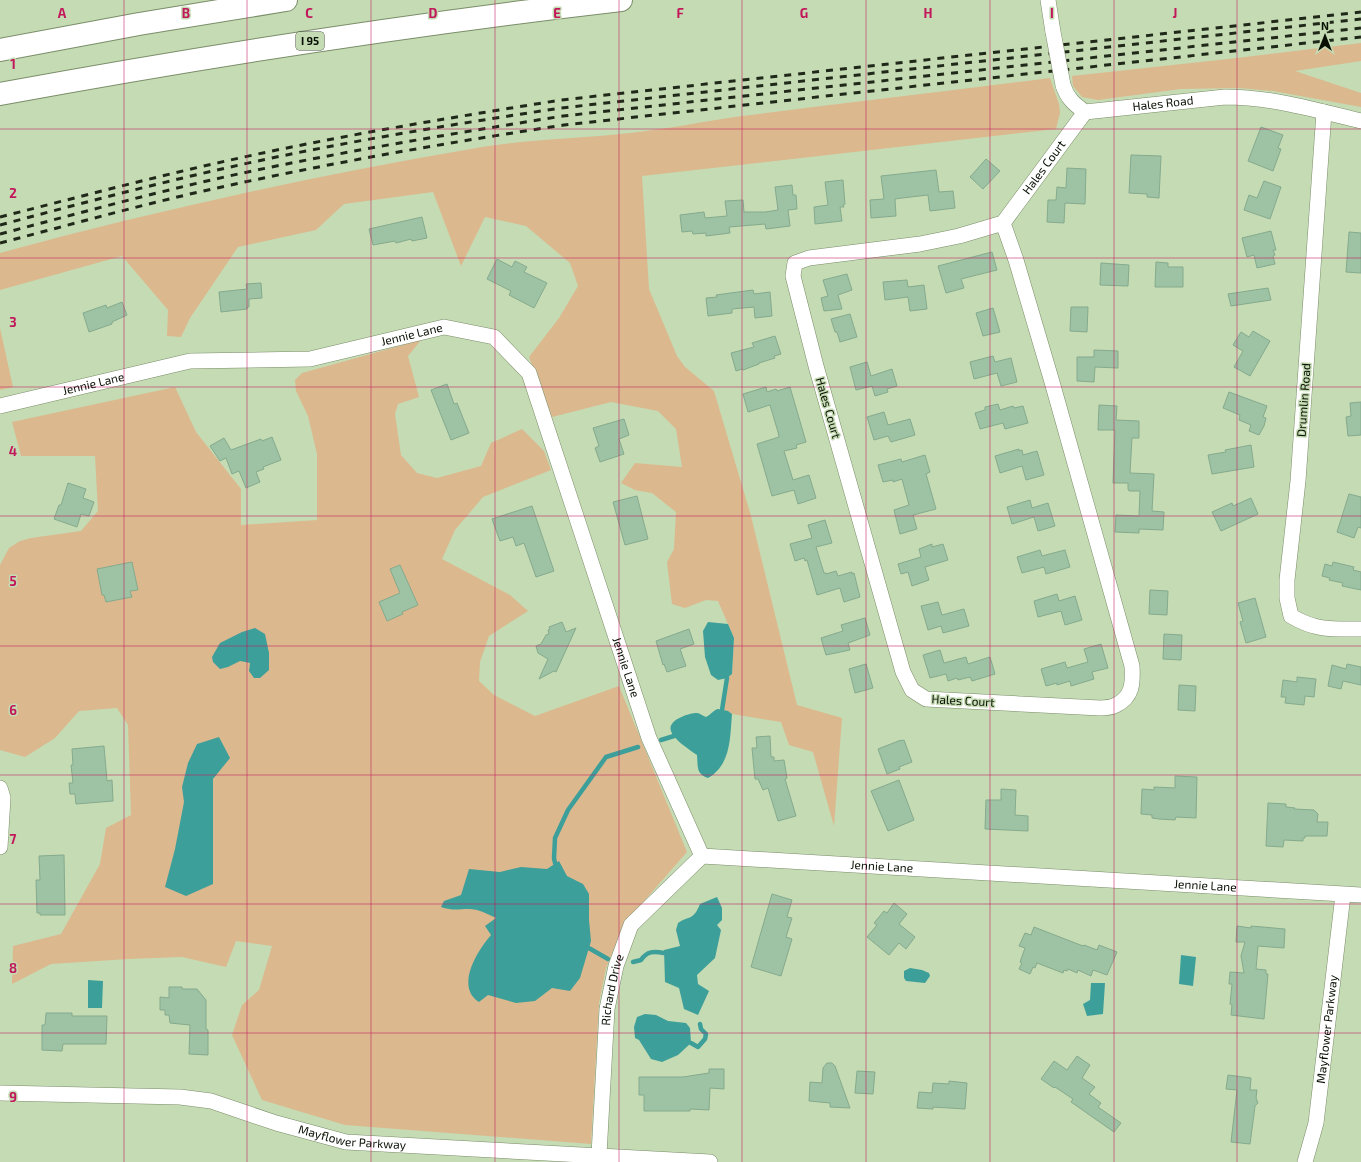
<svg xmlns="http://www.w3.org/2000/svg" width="1361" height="1162" font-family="'Exo 2',sans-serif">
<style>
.green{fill:#dcb88e}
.water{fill:#3d9f9a}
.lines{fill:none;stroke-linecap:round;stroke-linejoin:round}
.stream{stroke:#3d9f9a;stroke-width:4.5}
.building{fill:#9dc2a4;stroke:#85aa8d}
.street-casing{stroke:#7a8d69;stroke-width:16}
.highway-casing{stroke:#7a8d69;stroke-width:24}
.street{stroke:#fff;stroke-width:15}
.highway{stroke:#fff;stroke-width:22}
.rail{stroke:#202919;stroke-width:3;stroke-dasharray:7 7;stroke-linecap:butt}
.street-bridge-casing{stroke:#7a8d69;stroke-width:16;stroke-linecap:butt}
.street-bridge{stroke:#fff;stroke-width:15}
.grid{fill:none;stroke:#c2185b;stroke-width:1;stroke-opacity:0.55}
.labels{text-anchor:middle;stroke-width:3;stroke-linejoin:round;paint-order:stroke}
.shield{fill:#c5dbb3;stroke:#414c38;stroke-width:1}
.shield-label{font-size:11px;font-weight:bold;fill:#080f03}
.street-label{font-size:12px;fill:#080f03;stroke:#c5dbb3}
.grid-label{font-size:13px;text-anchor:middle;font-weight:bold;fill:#c2185b;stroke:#c5dbb3;stroke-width:3;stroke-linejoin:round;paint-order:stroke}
</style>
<rect width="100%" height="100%" fill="#c5dbb3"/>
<!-- green -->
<g class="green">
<polygon points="1361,43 1361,61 1295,71 1361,93 1361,107 1273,91 1239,88 1181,89 1098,100 1082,97 1073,86 1072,76 1237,58"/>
<path d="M1050,78L1059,104L1060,113L1056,129L642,176L649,289L677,356L685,367L714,391L751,516L797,705L842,718L834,826L813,752L789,745L781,722L732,714L728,711L722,710L727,678L732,674L734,638L718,601L706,600L685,608L672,604L667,562L674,549L676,512L652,493L635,490L621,483L635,463L682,467L676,429L658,411L611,402L552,417L529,357L559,318L578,286L570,263L526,226L485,217L461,266L433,192L344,204L316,230L238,247L190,318L181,337L167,336L168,310L122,256L0,290V253C155,211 312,176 471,149C523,139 577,139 630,133C668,129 705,121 742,116C844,103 947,91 1050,78Z"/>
<polygon points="0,328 13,387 0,390"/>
<polygon points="421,340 408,356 419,397 398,404 395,414 401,455 417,473 437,478 481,466 491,443 522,429 544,451 551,470 483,497 455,530 442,559 510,595 528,611 489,636 480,662 479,681 494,695 535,716 619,686 687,852 624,924 606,968 599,1003 591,1144 345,1125 262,1100 232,1035 242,1005 259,990 272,946 236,941 226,967 182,957 128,959 51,964 12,984 13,946 61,934 100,864 106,828 131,815 128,725 117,708 79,711 55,738 25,757 0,750 0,565 9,548 20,541 31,538 81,531 98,511 95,456 21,456 12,422 175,387 196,432 241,489 241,525 317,520 317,454 308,416 296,391 295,380 302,373"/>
</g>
<!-- water -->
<g class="water">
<polygon points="708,622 728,624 734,638 732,674 727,678 718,680 711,675 705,657 703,631"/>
<polygon points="255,628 265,634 269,653 269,670 260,678 254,678 249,671 250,663 240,661 228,667 220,669 213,662 212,657 220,643 242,632"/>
<path d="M718,709L728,711L732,714C730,738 731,765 708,778C696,774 698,767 697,755C690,750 674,740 671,731C667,720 689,713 697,713C700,713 703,716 706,717C711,715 713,710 718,709Z"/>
<polygon points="219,737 230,758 213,779 213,884 186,896 165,887 175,849 184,802 182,787 188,763 197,744"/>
<path d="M559,861L567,876L583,884L589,894V920L591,941L580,978L570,991L552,988L535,1001L516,1003L488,995L479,1002C455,987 477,951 491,935L485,926L496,918C488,914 478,909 469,909C457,909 454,911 441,907L444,901L461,895L469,869L500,872L521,867L547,869Z"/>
<path d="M717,897L722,908V920L717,925L721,930L715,958L697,975L698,984L709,991L698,1015L684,1009L679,988L665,982L664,950L680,946L676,930L678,923C690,915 693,921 700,904Z"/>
<polygon points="1181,955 1196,957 1193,986 1179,984"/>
<polygon points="910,968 922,970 929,973 930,976 925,983 906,981 904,978 904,971"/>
<polygon points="88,980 103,981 102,1008 88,1008"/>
<polygon points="1091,983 1105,983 1103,1014 1087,1016 1083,1004 1090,1000"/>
<polygon points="645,1014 656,1015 668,1021 686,1023 690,1028 691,1043 678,1055 662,1062 651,1059 639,1040 635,1038 634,1027 637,1017"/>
</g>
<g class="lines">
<!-- stream -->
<g class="stream">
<polyline points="722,710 727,678"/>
<polyline points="661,740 674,736"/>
<polyline points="555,863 554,858 555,838 568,810 606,757 638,747"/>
<polyline points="587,947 608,959"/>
<path d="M633,962L641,960C647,951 654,951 664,953"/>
<polyline points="691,1043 698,1047 705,1039 706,1034 701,1029 700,1024"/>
</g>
</g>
<!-- building -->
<g class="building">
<polygon points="1261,127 1283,135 1278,148 1281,149 1273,171 1248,161"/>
<polygon points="1131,155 1161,156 1159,198 1147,197 1147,194 1129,193"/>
<polygon points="986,159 1000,171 983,189 970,177"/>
<polygon points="1067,168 1086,169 1085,204 1065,203 1064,223 1047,222 1048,200 1056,200 1057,187 1066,188"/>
<polygon points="936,170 939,192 953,191 955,208 930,211 928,195 902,198 895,199 896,216 871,218 870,200 884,199 881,176"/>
<polygon points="843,180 845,204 843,205 844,207 840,207 842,221 815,224 814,207 828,205 825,182"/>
<polygon points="1264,181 1281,187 1270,219 1244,210 1249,195 1257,198"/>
<polygon points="792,185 793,195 796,195 797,209 788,210 790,226 766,229 765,224 729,227 730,233 706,236 706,233 693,234 692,231 682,232 680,215 704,212 705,218 727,216 725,201 743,200 744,212 765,212 778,210 775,187"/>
<polygon points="422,217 427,238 412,241 411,239 396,243 395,241 373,245 369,229"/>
<polygon points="1271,231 1276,250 1273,250 1275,255 1273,256 1275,264 1257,268 1254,255 1247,257 1242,238"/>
<polygon points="1349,232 1361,233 1361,273 1346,272"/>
<polygon points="992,252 997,270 961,279 964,288 946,293 938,266"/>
<polygon points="497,259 512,267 515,261 527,267 524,272 547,283 534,308 509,295 511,291 487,279"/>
<polygon points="1156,262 1168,263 1168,267 1183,267 1183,287 1155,287"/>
<polygon points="1101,263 1129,265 1128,286 1100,285"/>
<polygon points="847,274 852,290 838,295 842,309 824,311 821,298 828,296 823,280"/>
<polygon points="907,280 908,287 924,285 927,309 910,311 908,297 885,300 883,282"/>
<polygon points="261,283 262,298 249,299 249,307 247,307 247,309 221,312 219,292 247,289 246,284"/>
<polygon points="1268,288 1271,300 1231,306 1228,294"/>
<polygon points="753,290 754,294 770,292 772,316 755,318 754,307 732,309 732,313 708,316 706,298 717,297 716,295"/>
<polygon points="122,302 127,315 112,322 112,324 89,332 83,313 106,305 107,308"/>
<polygon points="1071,307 1088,307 1087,332 1070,331"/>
<polygon points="993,308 1000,332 983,336 976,313"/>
<polygon points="850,314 857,337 840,342 837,332 835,332 831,319"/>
<polygon points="1253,331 1270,341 1250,376 1234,367 1243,351 1233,345 1241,332 1249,337"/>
<polygon points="775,336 781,354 774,356 775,358 759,363 759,364 743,370 742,369 736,371 731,353 754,347 752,343"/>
<polygon points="1094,350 1118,351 1118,368 1095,367 1094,382 1077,381 1077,357 1094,357"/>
<polygon points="993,356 995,362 1011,358 1017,382 1001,386 997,373 974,379 970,362"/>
<polygon points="867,362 871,376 892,369 897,386 887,389 888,392 875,396 872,386 856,390 850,367"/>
<polygon points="447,384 454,404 457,403 469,433 451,440 431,390"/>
<polygon points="766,387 767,392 776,389 777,391 790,387 806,442 796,445 797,448 784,451 793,480 809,475 816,498 798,504 794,490 772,496 757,444 779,437 778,432 770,405 748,412 743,394"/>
<polygon points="1229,392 1267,406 1263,417 1266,418 1264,426 1259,435 1249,431 1251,425 1239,420 1240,415 1223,408"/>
<polygon points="1361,402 1361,435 1348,436 1346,417 1351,416 1350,403"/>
<polygon points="998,404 1000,410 1013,406 1014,408 1023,406 1028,423 1005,429 1003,423 980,429 975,413 985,410 985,407"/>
<polygon points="1099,405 1117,406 1116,420 1139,421 1139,438 1132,438 1130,473 1154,474 1152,511 1164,512 1163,530 1139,529 1139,533 1115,532 1116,515 1139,516 1140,491 1129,491 1128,489 1128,483 1113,483 1115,430 1098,430"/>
<polygon points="884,412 888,425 910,419 915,435 891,442 888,436 874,440 867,417"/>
<polygon points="624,419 629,435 619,439 624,454 600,462 595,448 599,446 593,428"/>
<polygon points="272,437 281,460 263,467 264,469 256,472 260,482 246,488 239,471 232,474 226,458 220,461 210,446 224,438 231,450 261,439 262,441"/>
<polygon points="1251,445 1254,467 1212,474 1208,455 1226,452 1225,450"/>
<polygon points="1019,449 1019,451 1022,450 1023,455 1037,451 1044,475 1026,480 1022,466 1000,473 995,456"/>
<polygon points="925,455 930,472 926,474 936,509 913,515 917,529 900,534 894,510 909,505 902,479 893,482 893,480 883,482 878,465 901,459 902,462"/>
<polygon points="68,483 86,489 83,498 94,502 89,516 81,514 77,527 54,519 59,505 61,505"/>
<polygon points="1349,494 1361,497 1361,528 1358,527 1354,538 1337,532"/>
<polygon points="637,496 648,539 625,545 613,502"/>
<polygon points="1251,498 1258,514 1221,531 1212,512 1232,503 1233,506"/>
<polygon points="1030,500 1032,508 1048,503 1055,526 1038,531 1034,517 1012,524 1007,507"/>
<polygon points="532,506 554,571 536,577 524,543 516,546 513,537 500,541 492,519"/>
<polygon points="825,520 832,543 816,547 824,573 826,573 826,574 836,571 838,576 852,572 852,574 854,573 860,597 844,602 840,588 817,595 807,560 805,561 804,558 795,561 790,544 812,538 808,525"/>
<polygon points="932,544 932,547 943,544 948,560 925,567 929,580 912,586 908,572 901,574 898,564 921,557 919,549"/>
<polygon points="1040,550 1042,556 1065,550 1070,567 1046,574 1044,567 1022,573 1017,557"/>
<polygon points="132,562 138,590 130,591 132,597 106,602 104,595 102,595 97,569"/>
<polygon points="1333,562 1354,567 1353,570 1361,572 1361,590 1342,586 1343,583 1329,580 1330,578 1322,576 1325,564 1332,566"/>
<polygon points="400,565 418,605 402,612 403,614 387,621 379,602 400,593 390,569"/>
<polygon points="1150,590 1168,591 1167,615 1149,614"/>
<polygon points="1057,594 1059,601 1075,596 1082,620 1065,625 1061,611 1038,617 1034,601"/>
<polygon points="1255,598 1266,637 1246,643 1240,622 1243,621 1238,603"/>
<polygon points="938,602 942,615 964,609 969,626 943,633 941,626 928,630 921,606"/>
<polygon points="865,618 870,635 848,643 850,650 826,655 821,638 843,631 841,625"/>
<polygon points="562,622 566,632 576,628 556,672 554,671 539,679 548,659 538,653 536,646 541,644 546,635 549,634 548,630 550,629 549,627"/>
<polygon points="689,629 694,644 680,649 686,666 667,672 664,664 663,665 656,641"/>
<polygon points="1164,634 1182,635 1181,660 1163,659"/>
<polygon points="1101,644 1108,668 1092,672 1094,679 1071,686 1070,681 1057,685 1057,683 1046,686 1041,669 1065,662 1067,668 1088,662 1084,649"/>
<polygon points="940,650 944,663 966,657 968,664 990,657 995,674 972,681 970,677 958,680 957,678 948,681 946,674 930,678 923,655"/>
<polygon points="866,664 873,688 855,693 849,669"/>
<polygon points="1347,664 1361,667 1361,685 1343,681 1341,689 1328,686 1332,665 1346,669"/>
<polygon points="1297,677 1316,679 1314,697 1305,696 1304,705 1285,703 1286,697 1281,697 1283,680 1297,682"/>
<polygon points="1179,685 1196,686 1195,711 1178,710"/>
<polygon points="770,736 771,757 774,757 774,761 784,760 787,778 785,779 796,816 778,821 768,788 763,790 758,779 755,779 752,748 757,748 756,737"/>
<polygon points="901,740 901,741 904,740 912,762 899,767 900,769 887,774 878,749"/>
<polygon points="104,746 107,781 112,780 113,801 76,804 75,794 70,794 69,783 73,783 71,765 73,765 72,749"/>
<polygon points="1175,776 1197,777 1196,818 1176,817 1175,820 1159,819 1152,818 1152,815 1141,814 1142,789 1154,790 1154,787 1175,788"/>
<polygon points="899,780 914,820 888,831 871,791"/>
<polygon points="1001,789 1016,790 1015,815 1028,816 1028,831 985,829 986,800 1001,800"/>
<polygon points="1268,803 1286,804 1286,807 1295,808 1294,809 1314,810 1318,814 1317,822 1328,822 1327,836 1305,836 1305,838 1303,838 1303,841 1284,840 1283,847 1266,846"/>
<polygon points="64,855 65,915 40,915 40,913 37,913 36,880 40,880 39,856"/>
<polygon points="772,894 792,900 787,917 792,918 786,937 792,939 781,976 751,967"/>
<polygon points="894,903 907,914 899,924 915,937 906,949 899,943 889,955 867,937 877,925 874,923 884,911 887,913"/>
<polygon points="1237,926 1251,928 1251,926 1285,929 1284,948 1258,946 1256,969 1266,970 1266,974 1268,974 1264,1019 1231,1015 1232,1005 1230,1004 1232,984 1229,984 1230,972 1244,973 1241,956 1245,942 1236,942"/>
<polygon points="1034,927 1083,946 1084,945 1097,950 1099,945 1117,952 1107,975 1093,970 1091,976 1078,970 1077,973 1068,969 1067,971 1064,970 1063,973 1037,963 1035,968 1033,967 1030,974 1019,969 1022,963 1020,962 1025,948 1019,946 1025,933 1031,935"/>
<polygon points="169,987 182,987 182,989 197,989 206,1000 206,1029 208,1030 208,1055 189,1054 190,1025 170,1023 169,1015 165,1015 165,1010 160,1010 160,997 169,998"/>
<polygon points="46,1013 72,1013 72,1016 107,1016 106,1044 63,1044 62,1051 42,1050 42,1025 45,1025"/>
<polygon points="1077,1056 1090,1065 1082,1078 1095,1087 1089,1094 1101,1103 1098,1107 1121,1123 1114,1132 1071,1102 1073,1099 1055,1087 1054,1088 1041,1079 1054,1061 1067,1070"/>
<polygon points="827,1063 832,1063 835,1066 850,1108 830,1107 830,1103 809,1101 810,1082 822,1083 823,1068"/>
<polygon points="709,1069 724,1069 724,1089 710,1088 709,1110 690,1109 690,1111 644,1111 644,1095 639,1095 639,1077 683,1077 709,1073"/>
<polygon points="857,1071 875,1072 873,1094 855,1093"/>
<polygon points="1228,1075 1251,1078 1250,1090 1257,1090 1256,1098 1258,1103 1255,1106 1254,1114 1250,1144 1231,1142 1237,1090 1226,1089"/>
<polygon points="949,1081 967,1083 965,1109 933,1107 933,1109 917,1108 919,1092 932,1093 933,1083 949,1084"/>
</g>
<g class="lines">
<!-- street casing -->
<g class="street-casing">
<g id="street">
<polyline points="1048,0 1053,32"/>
<path id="s1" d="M1063,85C1067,98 1074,104 1085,112L1225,97C1272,97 1316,110 1361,121"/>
<path d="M1324,112L1298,481L1287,580V598L1291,616C1316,631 1333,629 1361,629"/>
<path id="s2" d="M1003,223L1016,260L1052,382L1132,666C1133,682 1133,697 1116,705C1112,707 1105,708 1100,708L926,699L912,690L903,672L816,366L793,276L795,263L809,258L920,244L959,236L1003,223L1085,112"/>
<path id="s3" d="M0,406L190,361L310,359L444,327L494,337L529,373L649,738L702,856L1361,895"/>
<polyline points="0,788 3,798 0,847"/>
<path id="s4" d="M0,1093L180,1097L211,1101L276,1123L346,1142L710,1162"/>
<path id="s5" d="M599,1155L607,1009L616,966L631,925L702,856"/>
<path id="s6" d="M1305,1162L1316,1123L1343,895"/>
</g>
</g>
<!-- highway casing -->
<g class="highway-casing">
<g id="highway">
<polyline points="0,50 139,24 286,0"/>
<path d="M0,94C206,56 413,24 621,0"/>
</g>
</g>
<!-- street -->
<use href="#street" class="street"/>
<!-- highway -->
<use href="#highway" class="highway"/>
<!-- rail -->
<g class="rail">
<path d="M0,217C75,198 150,178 226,161C337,136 449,118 561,100L1361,12"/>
<path d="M0,225C75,205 150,185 226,168C336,143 449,125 561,108L1361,19"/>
<path d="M0,234C76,214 152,193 229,176C339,152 451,134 563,116L1361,28"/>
<path d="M0,243C77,223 154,201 231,185C341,161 452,142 564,125L1361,37"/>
</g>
<!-- street-bridge casing -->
<g class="street-bridge-casing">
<polyline id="street-bridge" points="1053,32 1063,85"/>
</g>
<!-- street-bridge -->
<use href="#street-bridge" class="street-bridge"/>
</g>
<!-- grid -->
<path class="grid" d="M124,0V1162M247,0V1162M371,0V1162M495,0V1162M619,0V1162M742,0V1162M866,0V1162M990,0V1162M1114,0V1162M1237,0V1162M0,129H1361M0,258H1361M0,387H1361M0,516H1361M0,646H1361M0,775H1361M0,904H1361M0,1033H1361"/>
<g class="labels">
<!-- shield labels -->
<rect class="shield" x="296" y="32" width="28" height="18" rx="3"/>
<g class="shield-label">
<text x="310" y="45">I 95</text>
</g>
<!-- street labels -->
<g class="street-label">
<text dy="4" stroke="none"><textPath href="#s1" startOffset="114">Hales Road</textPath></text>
<text dy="4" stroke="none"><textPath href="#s2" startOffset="1440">Hales Court</textPath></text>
<text dy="4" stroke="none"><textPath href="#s3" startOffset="420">Jennie Lane</textPath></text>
<text dy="4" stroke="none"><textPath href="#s3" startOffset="96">Jennie Lane</textPath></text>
<text transform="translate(1304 400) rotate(-86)" y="4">Drumlin Road</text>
<text transform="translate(828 408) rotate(74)" y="4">Hales Court</text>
<text dy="4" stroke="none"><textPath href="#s3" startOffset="864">Jennie Lane</textPath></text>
<text transform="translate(963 701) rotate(3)" y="4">Hales Court</text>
<text dy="4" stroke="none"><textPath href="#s3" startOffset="1248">Jennie Lane</textPath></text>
<text dy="4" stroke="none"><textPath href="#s3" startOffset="1572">Jennie Lane</textPath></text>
<text dy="4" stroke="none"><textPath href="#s5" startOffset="166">Richard Drive</textPath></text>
<text dy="4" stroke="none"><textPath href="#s6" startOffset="135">Mayflower Parkway</textPath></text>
<text dy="4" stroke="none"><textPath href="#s4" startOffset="358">Mayflower Parkway</textPath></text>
</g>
</g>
<g class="grid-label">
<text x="62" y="18">A</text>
<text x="186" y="18">B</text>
<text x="309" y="18">C</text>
<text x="433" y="18">D</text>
<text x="557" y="18">E</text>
<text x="680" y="18">F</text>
<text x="804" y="18">G</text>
<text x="928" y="18">H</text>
<text x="1052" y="18">I</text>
<text x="1175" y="18">J</text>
<text x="13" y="69">1</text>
<text x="13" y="198">2</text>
<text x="13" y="327">3</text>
<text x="13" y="456">4</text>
<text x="13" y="586">5</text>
<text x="13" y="715">6</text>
<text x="13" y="844">7</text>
<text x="13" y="973">8</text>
<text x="13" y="1102">9</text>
</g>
<!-- north arrow -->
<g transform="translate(1325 36)" stroke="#c5dbb3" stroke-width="3" paint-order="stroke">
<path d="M0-3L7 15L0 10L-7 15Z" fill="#080f03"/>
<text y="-6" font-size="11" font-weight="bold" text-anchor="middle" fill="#080f03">N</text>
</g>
</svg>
